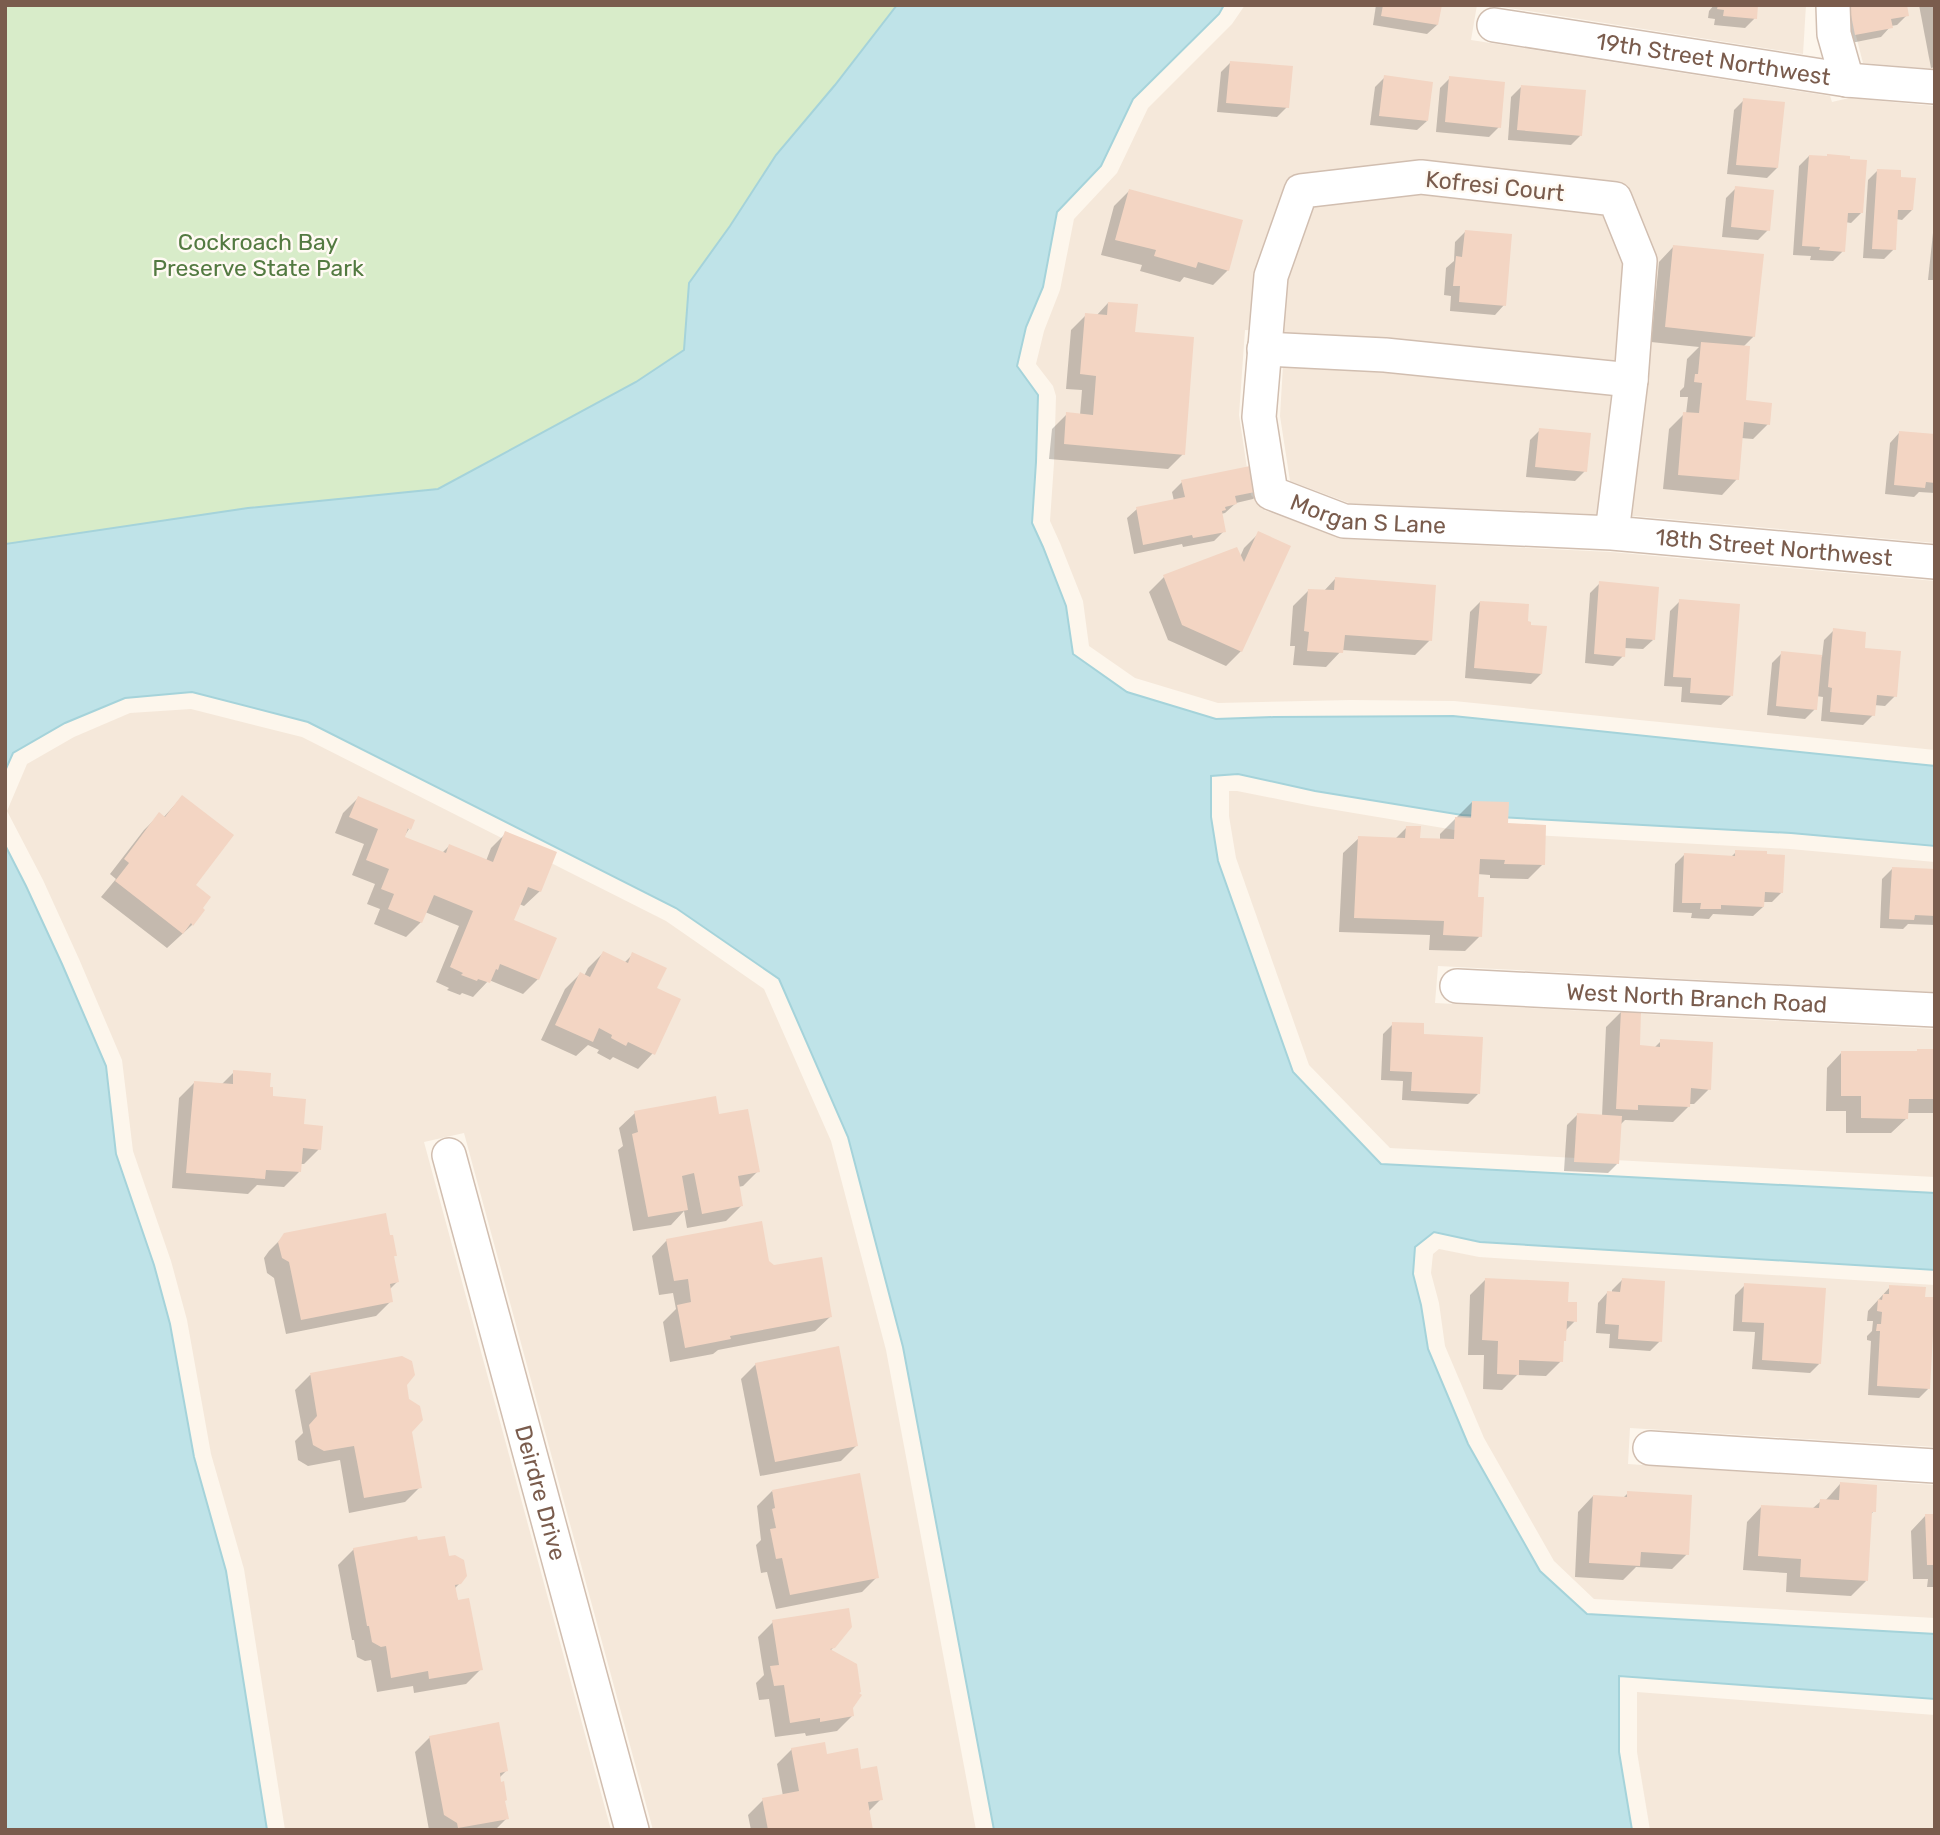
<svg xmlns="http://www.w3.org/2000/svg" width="1940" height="1835" font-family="Rubik,sans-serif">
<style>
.residential{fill:#f5e8da}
.green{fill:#d8ecc9}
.water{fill:#bfe3e8;stroke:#a5d3da;stroke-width:2}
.shadow{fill:#0003}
.building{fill:#f3d5c3}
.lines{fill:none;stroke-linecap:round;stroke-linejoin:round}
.minor-casing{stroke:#d1beb0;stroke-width:36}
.minor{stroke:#fff;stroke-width:33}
.labels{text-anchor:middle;stroke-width:5;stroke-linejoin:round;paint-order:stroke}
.street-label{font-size:23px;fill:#7a5c4d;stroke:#fffaf3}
.park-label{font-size:23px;fill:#537a41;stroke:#fffaf3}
</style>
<rect width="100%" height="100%" fill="#fdf6ec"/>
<!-- residential -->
<g class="residential">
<polygon points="1245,5 1477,5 1471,40 1830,96 1832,102 1849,98 1935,106 1935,543 1634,516 1349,503 1290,481 1280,416 1285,332 1245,330 1239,415 1251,495 1264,510 1344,539 1611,552 1935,581 1935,750 1454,701 1351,700 1218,703 1135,678 1089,646 1083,601 1060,543 1050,521 1054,463 1056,396 1053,386 1036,364 1044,331 1060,290 1074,219 1117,173 1148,108 1232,24"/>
<polygon points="1490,5 1806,5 1803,54"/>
<polygon points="1854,5 1935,5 1935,69 1863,63 1855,32"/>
<polygon points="191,709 302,737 666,921 764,989 831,1141 886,1350 976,1830 653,1830 464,1133 424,1142 611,1830 285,1830 244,1569 211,1454 187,1320 171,1261 133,1151 122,1060 79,959 43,880 7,811 27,764 74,737 130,713"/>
<polygon points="1229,791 1237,791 1312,806 1461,831 1790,849 1935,862 1935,992 1438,966 1435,1003 1935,1029 1935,1177 1390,1148 1309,1065 1236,858 1229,816"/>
<polygon points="1439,1249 1479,1257 1935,1285 1935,1447 1630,1428 1628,1464 1935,1485 1935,1618 1594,1599 1554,1561 1484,1438 1445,1346 1439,1303 1431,1273 1433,1254"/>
<polygon points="1637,1692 1935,1715 1935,1830 1650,1830 1637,1752"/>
</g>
<!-- green -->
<polygon class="green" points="5,5 897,5 835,85 776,155 730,226 689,283 684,350 636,382 438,489 248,508 5,544"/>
<!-- water -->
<g class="water">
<polygon points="897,5 1224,5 1219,14 1133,99 1101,166 1057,212 1043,287 1026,327 1017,366 1038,395 1036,462 1032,523 1043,547 1066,606 1073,654 1127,692 1216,719 1274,717 1453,716 1935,766 1935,846 1791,833 1462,815 1315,791 1238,774 1211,776 1211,817 1218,861 1293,1072 1381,1164 1935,1193 1935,1270 1480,1242 1434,1232 1415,1247 1413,1274 1421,1305 1428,1349 1468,1444 1540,1571 1587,1614 1935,1634 1935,1699 1619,1676 1619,1752 1632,1830 994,1830 903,1347 848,1137 779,979 676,908 308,722 192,692 125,698 65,723 13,753 5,771 5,544 248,508 438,489 636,382 684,350 689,283 730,226 776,155 835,85"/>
<polygon points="5,845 26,886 62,964 106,1066 116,1154 154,1265 170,1324 194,1457 226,1571 267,1830 5,1830"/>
</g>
<!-- shadow -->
<g class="shadow">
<polygon points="1376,5 1440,5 1437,25 1427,34 1373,25"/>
<polygon points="1714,5 1762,5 1756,7 1755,18 1745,28 1714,25 1715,19 1708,18 1709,11"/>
<polygon points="1838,5 1907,15 1897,25 1891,26 1881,37 1846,44"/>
<polygon points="1919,5 1935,5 1935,67 1931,68"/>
<polygon points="1231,62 1287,107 1277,117 1217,112 1221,72"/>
<polygon points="1385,77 1427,121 1417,130 1370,125 1375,87"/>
<polygon points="1450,78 1499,127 1489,137 1436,132 1440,88"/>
<polygon points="1521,87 1581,135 1571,145 1508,140 1511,97"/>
<polygon points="1744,100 1777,168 1767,178 1727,174 1734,110"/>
<polygon points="1809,156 1861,213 1851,223 1845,222 1843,251 1833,261 1810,260 1811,256 1793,255 1799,166"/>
<polygon points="1878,170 1912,210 1902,220 1896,219 1894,249 1884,259 1863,258 1868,180"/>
<polygon points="1736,188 1768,230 1758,240 1722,237 1726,198"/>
<polygon points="1129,191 1228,270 1213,285 1184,277 1180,282 1140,271 1142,265 1101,255 1114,206"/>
<polygon points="1935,214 1935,280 1928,280"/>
<polygon points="1465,232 1504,305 1495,315 1450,311 1451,296 1444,295 1446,268 1454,261 1455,242"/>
<polygon points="1674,246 1754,336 1743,347 1744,402 1768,424 1753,439 1741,438 1737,479 1722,495 1663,489 1669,429 1684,414 1686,414 1688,397 1680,397 1680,391 1684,387 1687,359 1699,347 1651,342 1659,262"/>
<polygon points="1108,303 1133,333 1183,454 1168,469 1049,459 1052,429 1067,414 1080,415 1082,390 1066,389 1071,330 1086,315 1096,316"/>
<polygon points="1540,430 1585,471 1575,481 1526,477 1530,440"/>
<polygon points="1899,433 1935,436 1935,493 1919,492 1914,497 1885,494 1890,443"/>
<polygon points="1182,482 1263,490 1253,499 1236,503 1225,513 1221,514 1224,531 1214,541 1183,547 1182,544 1134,554 1127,518 1137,509 1174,501 1172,492"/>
<polygon points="1259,533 1241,651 1226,666 1168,640 1149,592 1164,577 1240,557 1244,548"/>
<polygon points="1335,579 1430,640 1415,655 1342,650 1326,667 1293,665 1295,646 1290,646 1293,606 1308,591 1323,592"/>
<polygon points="1600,583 1653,640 1643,649 1624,648 1623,656 1613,666 1585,663 1590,593"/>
<polygon points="1680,601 1731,696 1721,705 1681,702 1682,687 1664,686 1670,611"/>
<polygon points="1480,602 1526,623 1541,674 1531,684 1465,678 1470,612"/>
<polygon points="1834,630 1863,649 1895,696 1885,706 1874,705 1873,715 1863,725 1821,721 1823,697 1816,696 1815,709 1805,719 1767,715 1772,663 1782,653 1822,657 1824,640"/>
<polygon points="182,797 193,885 192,925 167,948 101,897 116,879 110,874 144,830 159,815 163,818"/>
<polygon points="358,798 409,829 403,838 442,853 449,846 486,861 491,848 506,833 540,891 524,906 519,904 512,921 538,979 523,994 489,980 473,997 462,993 460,995 447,990 449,988 436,982 459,926 425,912 421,922 406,937 374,924 380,909 367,904 375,884 352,875 364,844 335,833 343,813"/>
<polygon points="1472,802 1506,825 1543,864 1528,879 1490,878 1490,875 1477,874 1476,898 1480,936 1465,951 1429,950 1430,935 1339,932 1343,853 1359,838 1395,839 1407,827 1418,840 1440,841 1440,834"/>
<polygon points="1736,852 1782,892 1772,902 1763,902 1763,907 1753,916 1713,914 1709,919 1691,918 1692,913 1673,912 1675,864 1685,854 1731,857"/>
<polygon points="1892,869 1935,871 1935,925 1908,924 1903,929 1880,928 1882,879"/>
<polygon points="603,953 624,963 633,954 655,989 653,1053 638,1069 613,1057 610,1060 597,1053 599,1050 588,1045 576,1056 541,1040 565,989 580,974 584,976 588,968"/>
<polygon points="1621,1012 1638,1047 1654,1048 1661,1041 1709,1089 1694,1104 1689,1104 1688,1107 1673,1122 1625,1120 1621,1124 1617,1164 1608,1173 1564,1171 1567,1125 1577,1115 1602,1116 1606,1027"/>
<polygon points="1393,1024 1478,1094 1468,1104 1402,1100 1403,1081 1381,1080 1383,1034"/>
<polygon points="1935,1051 1935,1113 1907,1113 1907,1118 1891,1133 1846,1133 1846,1111 1826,1111 1827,1068 1842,1052"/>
<polygon points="234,1072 268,1089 271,1098 302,1126 319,1149 304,1164 300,1164 299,1172 284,1187 257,1185 248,1194 172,1188 179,1098 194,1083 221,1085"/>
<polygon points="635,1113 718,1116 758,1171 743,1186 738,1187 741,1206 726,1221 687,1228 684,1211 671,1225 633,1231 618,1150 623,1146 619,1128"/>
<polygon points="285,1235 395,1255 393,1258 397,1282 389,1290 391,1301 376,1316 286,1334 274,1278 267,1273 264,1258 269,1251"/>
<polygon points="667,1240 767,1262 831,1316 815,1331 718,1350 713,1354 670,1362 663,1322 676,1309 673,1293 659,1295 652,1256"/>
<polygon points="1485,1280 1566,1303 1575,1321 1565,1331 1562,1343 1561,1361 1546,1376 1517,1375 1502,1390 1483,1389 1484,1355 1468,1355 1470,1295"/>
<polygon points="1622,1280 1660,1341 1650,1351 1609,1348 1610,1334 1596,1333 1598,1303 1607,1293 1612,1293 1612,1290"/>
<polygon points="1745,1285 1820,1363 1810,1373 1752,1369 1755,1332 1733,1331 1735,1295"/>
<polygon points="1890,1287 1929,1388 1919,1398 1868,1395 1871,1341 1867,1340 1867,1336 1872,1331 1873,1321 1867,1321 1868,1311"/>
<polygon points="756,1364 856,1446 841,1461 760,1476 741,1379"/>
<polygon points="310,1375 405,1385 410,1431 420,1487 405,1502 349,1513 340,1460 308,1466 298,1460 295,1441 303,1433 295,1390"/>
<polygon points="1840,1484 1874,1511 1870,1515 1866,1581 1851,1596 1786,1592 1787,1573 1743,1570 1747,1522 1762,1506 1812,1509 1821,1501 1825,1501"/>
<polygon points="772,1491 877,1577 862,1592 776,1609 767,1572 761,1573 756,1545 761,1540 757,1506"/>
<polygon points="1628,1493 1687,1554 1672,1569 1636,1567 1623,1580 1575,1577 1578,1512 1593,1496 1623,1498"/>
<polygon points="1926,1515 1935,1515 1935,1587 1927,1587 1928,1579 1913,1579 1911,1531"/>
<polygon points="417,1542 448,1558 460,1583 454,1589 481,1669 466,1684 414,1693 413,1686 377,1692 371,1660 365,1661 357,1657 354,1640 352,1640 338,1565 354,1549"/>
<polygon points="773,1622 834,1647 830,1651 851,1708 852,1716 837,1731 806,1736 805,1733 775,1737 769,1699 759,1700 756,1683 764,1675 758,1637"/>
<polygon points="430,1737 506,1771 499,1778 507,1818 495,1830 429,1830 415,1752"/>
<polygon points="792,1749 826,1756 860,1771 881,1799 868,1812 871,1830 751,1830 748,1815 763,1800 783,1796 777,1764"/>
</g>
<!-- building -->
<g class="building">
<polygon points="1383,5 1442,5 1438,25 1381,16"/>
<polygon points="1718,5 1758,5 1757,19 1723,16 1724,10 1717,9"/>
<polygon points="1849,5 1907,5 1909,16 1891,19 1893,28 1855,35"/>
<polygon points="1230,61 1293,66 1289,108 1226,103"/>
<polygon points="1384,75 1433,82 1428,121 1379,116"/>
<polygon points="1449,76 1505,82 1501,128 1445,122"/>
<polygon points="1521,85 1586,90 1582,136 1517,130"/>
<polygon points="1743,98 1785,102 1778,168 1736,165"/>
<polygon points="1827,154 1850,156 1850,159 1867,160 1863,213 1848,213 1845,252 1819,250 1820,247 1802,246 1809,155 1827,156"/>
<polygon points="1877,169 1901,170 1901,177 1916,178 1913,210 1898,210 1896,250 1872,249"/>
<polygon points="1735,186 1774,190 1770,231 1731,227"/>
<polygon points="1129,189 1243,220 1229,271 1198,262 1196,268 1154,256 1156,250 1115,240"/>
<polygon points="1465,230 1512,234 1506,306 1459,302 1460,286 1453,286 1456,256 1462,257"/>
<polygon points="1673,245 1764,254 1755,337 1665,327"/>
<polygon points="1108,302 1138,304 1135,332 1194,337 1185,455 1064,444 1066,412 1093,415 1096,376 1080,374 1085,313 1107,315"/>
<polygon points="1701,342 1750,346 1746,400 1772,403 1770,425 1744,422 1739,480 1678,475 1683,412 1699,413 1702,383 1694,382 1695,374 1698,374"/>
<polygon points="1539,428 1591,433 1587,472 1535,467"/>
<polygon points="1899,431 1935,434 1935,483 1926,482 1925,488 1894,485"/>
<polygon points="1260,464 1265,490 1235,496 1237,504 1225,507 1226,510 1222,511 1226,532 1193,538 1192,535 1143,545 1136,507 1185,497 1181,480"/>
<polygon points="1258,531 1291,546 1242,652 1182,625 1163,575 1237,547 1244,562"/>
<polygon points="1335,577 1436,585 1432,641 1345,635 1343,653 1307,651 1309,632 1304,631 1308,589 1334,590"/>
<polygon points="1599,581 1659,587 1655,640 1626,638 1625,657 1594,654"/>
<polygon points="1679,599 1740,604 1733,696 1690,693 1691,678 1673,677"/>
<polygon points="1480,601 1529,604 1528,621 1531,622 1531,625 1547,626 1542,674 1474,668"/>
<polygon points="1833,628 1866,632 1865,648 1901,651 1897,697 1877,695 1875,716 1830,712 1832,688 1828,687"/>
<polygon points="1781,651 1822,655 1817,710 1776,706"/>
<polygon points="182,795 234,835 196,885 211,897 203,908 205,910 193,926 191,923 183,934 115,881 129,863 124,859 159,812 165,817"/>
<polygon points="358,796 415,820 411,830 408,828 405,837 446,853 449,844 493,862 505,831 557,852 541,892 528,887 514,920 557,938 539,980 500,964 498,970 496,969 490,983 478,979 477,981 461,975 463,973 450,967 473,911 434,895 422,923 388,909 394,894 381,889 389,869 366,860 378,829 349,817"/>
<polygon points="1472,801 1509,802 1508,823 1546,825 1545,865 1504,864 1505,860 1480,859 1478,897 1484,897 1482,937 1443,935 1444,921 1354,918 1358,836 1405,838 1406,826 1421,826 1420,838 1454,839 1455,817 1471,818"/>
<polygon points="1735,850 1767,851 1767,854 1785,855 1783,893 1765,892 1764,907 1721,905 1721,909 1700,909 1701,903 1682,903 1684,853 1735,856"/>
<polygon points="1892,867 1935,869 1935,916 1915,915 1914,920 1889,919"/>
<polygon points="603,951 628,963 632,952 667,968 657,988 681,999 655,1055 628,1042 626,1046 611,1038 612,1035 599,1028 593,1042 555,1025 580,972 590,977"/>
<polygon points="1621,1010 1641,1011 1640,1045 1660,1047 1660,1039 1713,1042 1711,1090 1691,1088 1690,1107 1638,1105 1638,1110 1616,1109"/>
<polygon points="1392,1022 1424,1023 1424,1034 1483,1037 1480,1094 1411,1091 1412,1072 1390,1071"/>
<polygon points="1917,1049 1935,1049 1935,1099 1909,1099 1908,1119 1861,1118 1861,1096 1841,1096 1841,1051 1917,1051"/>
<polygon points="233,1070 271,1073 270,1087 273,1087 273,1096 306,1099 304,1124 323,1126 321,1150 303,1148 301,1172 266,1170 265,1179 186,1173 194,1081 233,1084"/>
<polygon points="716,1096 719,1114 748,1109 760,1172 738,1176 743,1206 702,1214 694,1173 682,1176 688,1210 648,1217 632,1134 638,1132 634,1111"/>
<polygon points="1577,1113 1622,1116 1619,1164 1574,1162"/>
<polygon points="386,1213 390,1235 393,1235 397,1256 394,1256 399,1282 390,1284 393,1302 301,1320 289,1262 282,1258 278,1242 284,1233"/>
<polygon points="762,1221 769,1261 774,1265 822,1257 832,1317 730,1336 731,1339 685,1348 677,1305 691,1302 688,1279 674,1281 666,1239"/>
<polygon points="1485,1278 1569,1282 1568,1302 1577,1302 1577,1322 1567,1321 1566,1341 1564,1341 1563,1362 1519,1360 1519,1375 1497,1374 1498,1341 1482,1340"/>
<polygon points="1622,1278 1665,1281 1662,1342 1618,1339 1619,1325 1605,1324 1607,1291 1620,1292"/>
<polygon points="1744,1283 1826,1288 1821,1364 1762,1360 1764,1323 1742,1322"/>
<polygon points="1889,1285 1926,1287 1925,1297 1935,1297 1930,1389 1877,1386 1880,1331 1876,1331 1877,1324 1881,1324 1882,1312 1877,1311 1878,1299 1882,1300 1883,1294 1889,1294"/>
<polygon points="839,1346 858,1446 775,1462 755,1363"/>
<polygon points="402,1356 412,1361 415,1375 407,1385 409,1399 420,1406 423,1420 412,1432 422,1488 364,1498 354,1446 324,1451 313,1445 309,1425 317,1416 310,1373"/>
<polygon points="860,1473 879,1578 790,1595 782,1558 776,1559 770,1529 776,1528 772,1509 775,1508 772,1490"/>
<polygon points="1840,1482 1877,1485 1876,1512 1872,1512 1868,1581 1800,1577 1801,1559 1758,1556 1761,1505 1819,1508 1820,1499 1839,1500"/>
<polygon points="1627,1491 1692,1495 1689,1555 1641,1552 1640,1566 1589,1563 1593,1495 1627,1497"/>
<polygon points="1925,1514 1935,1514 1935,1565 1927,1565"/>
<polygon points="417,1536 418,1540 445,1536 449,1556 455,1555 464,1560 467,1576 461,1584 455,1585 458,1600 469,1598 483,1670 429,1679 428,1671 391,1678 386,1646 381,1647 372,1642 369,1626 367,1626 353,1548"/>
<polygon points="849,1608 852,1627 835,1648 830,1649 857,1664 861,1692 859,1693 862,1695 853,1708 854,1716 820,1722 820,1718 790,1723 784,1685 774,1686 770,1666 779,1665 772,1620"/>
<polygon points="499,1722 508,1771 500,1773 501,1782 504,1781 507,1800 505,1801 509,1819 458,1828 457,1823 444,1815 429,1736"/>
<polygon points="825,1742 827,1754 858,1748 861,1769 877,1766 883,1800 868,1802 873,1830 768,1830 762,1798 799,1791 791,1748"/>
</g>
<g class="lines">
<!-- minor casing -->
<g class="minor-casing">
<g id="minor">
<polyline points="1833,5 1834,34 1847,80"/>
<path id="s1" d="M1494,25L1847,80L1935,87"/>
<polyline points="1264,349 1385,355 1631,380"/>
<path id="s2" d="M1612,533L1631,380L1640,261L1615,199L1421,177L1301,191L1271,276L1259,417L1271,493L1344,521L1612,533L1935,562"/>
<path id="s3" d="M1457,986L1935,1010"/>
<path id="s4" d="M449,1155L632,1830"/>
<polyline points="1650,1448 1935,1466"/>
</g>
</g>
<!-- minor -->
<use href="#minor" class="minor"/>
</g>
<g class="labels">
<!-- street labels -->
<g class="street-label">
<text dy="8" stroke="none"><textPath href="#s1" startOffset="222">19th Street Northwest</textPath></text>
<text transform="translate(1495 186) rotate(6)" y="8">Kofresi Court</text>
<text dy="8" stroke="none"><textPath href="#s2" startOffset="1066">Morgan S Lane</textPath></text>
<text dy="8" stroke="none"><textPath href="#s2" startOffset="1474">18th Street Northwest</textPath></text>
<text dy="8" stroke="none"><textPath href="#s3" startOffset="240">West North Branch Road</textPath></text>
<text dy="8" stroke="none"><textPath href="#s4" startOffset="350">Deirdre Drive</textPath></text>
</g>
<!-- park labels -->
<g class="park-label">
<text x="258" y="250">Cockroach Bay<tspan x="258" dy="26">Preserve State Park</tspan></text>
</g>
</g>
<!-- border -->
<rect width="1940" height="1835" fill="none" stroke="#7a5c4d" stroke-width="14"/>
</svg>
